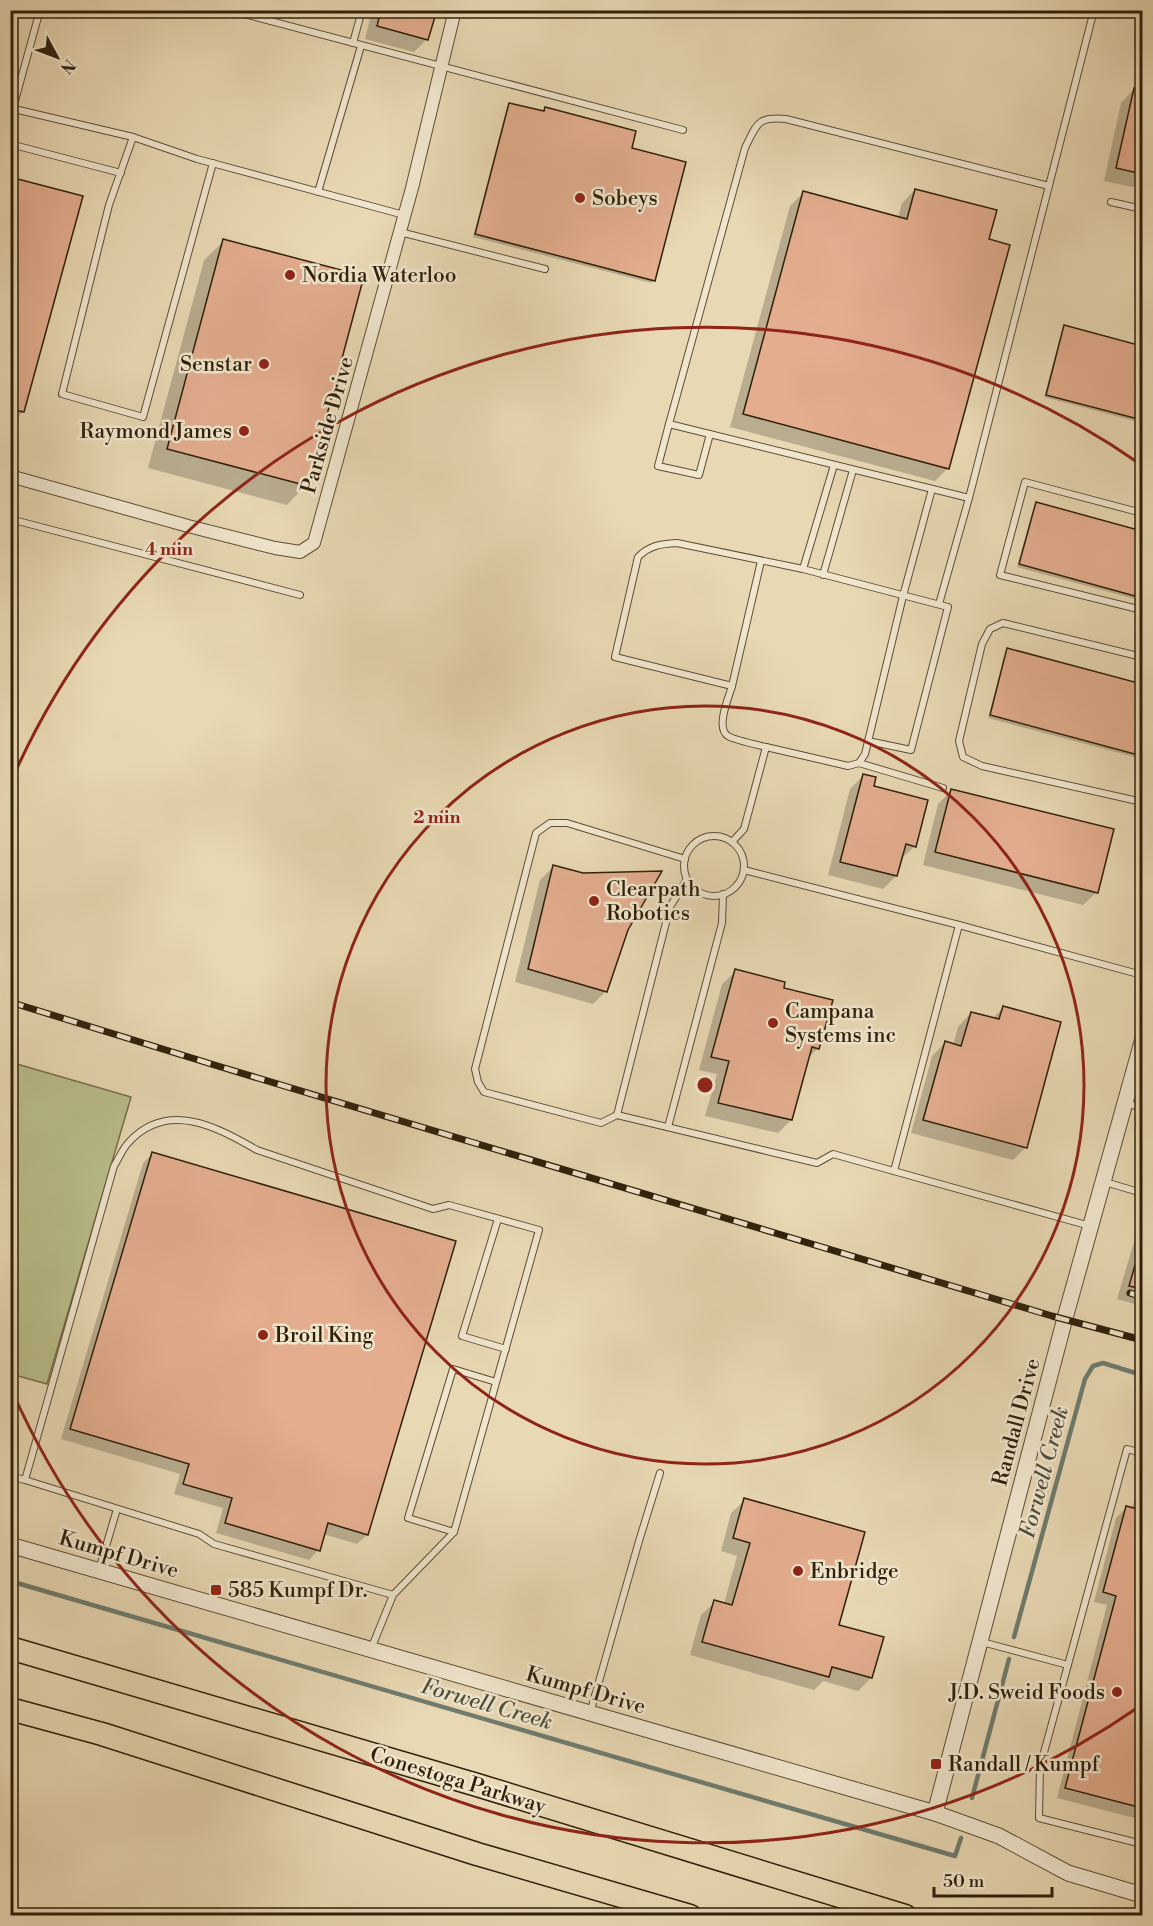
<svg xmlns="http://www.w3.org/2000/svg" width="1153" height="1926" font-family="'Libre Bodoni',serif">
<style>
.green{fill:#b9be8a;stroke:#746f4a;stroke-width:1.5}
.shadow{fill:#0003}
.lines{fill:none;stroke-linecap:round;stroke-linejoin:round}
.stream{stroke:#6e7c6f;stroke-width:4.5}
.building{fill:#e3ad8e;stroke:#2f200a;stroke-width:1.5}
.service-casing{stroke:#5d4e34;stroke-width:8}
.minor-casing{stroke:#5d4e34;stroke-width:14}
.tertiary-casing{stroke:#5d4e34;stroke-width:17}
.motorway-casing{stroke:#2f200a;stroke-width:25}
.service{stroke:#f0e6ce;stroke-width:6}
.minor{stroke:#f0e6ce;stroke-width:12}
.tertiary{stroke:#f0e6ce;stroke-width:15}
.motorway{stroke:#e8d8b3;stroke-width:22}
.rail-casing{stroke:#2f200a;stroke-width:7}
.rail{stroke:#f0e6ce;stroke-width:4.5;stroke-dasharray:14;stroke-linecap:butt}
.ring{fill:none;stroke:#8f2418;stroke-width:3}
.poi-dot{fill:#8f2418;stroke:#f0e6ce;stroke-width:2}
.labels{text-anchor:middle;stroke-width:5;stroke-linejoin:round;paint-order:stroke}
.poi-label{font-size:21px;fill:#2f200a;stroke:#f0e6ce;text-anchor:start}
.street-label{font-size:21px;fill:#2f200a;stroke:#f0e6ce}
.water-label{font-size:22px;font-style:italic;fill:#4e4e3d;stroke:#f0e6ce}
.centre{fill:#8f2418;stroke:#f0e6ce;stroke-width:3}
.ring-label{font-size:18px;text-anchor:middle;font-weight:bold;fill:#8f2418;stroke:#f0e6ce;stroke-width:5;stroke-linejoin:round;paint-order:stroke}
</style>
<rect width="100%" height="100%" fill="#e8d8b3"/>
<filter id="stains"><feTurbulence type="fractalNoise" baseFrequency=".00333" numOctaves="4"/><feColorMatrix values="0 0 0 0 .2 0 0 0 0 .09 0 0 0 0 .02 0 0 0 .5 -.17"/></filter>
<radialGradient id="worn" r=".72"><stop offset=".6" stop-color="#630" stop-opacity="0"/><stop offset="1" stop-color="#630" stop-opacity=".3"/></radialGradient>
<!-- green -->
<polygon class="green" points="10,1062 131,1097 47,1384 11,1374"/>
<!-- shadow -->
<g class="shadow">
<polygon points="372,10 435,10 427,39 414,52 365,39"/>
<polygon points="1134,89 1142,91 1142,189 1104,181 1121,103"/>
<polygon points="510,104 542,111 545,108 630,149 653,280 651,283 473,237 507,107"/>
<polygon points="10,178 23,412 10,424"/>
<polygon points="915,190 987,240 948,468 935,481 730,427 790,206 803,193 898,218 902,203"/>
<polygon points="224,241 306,485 287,505 148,468 204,260"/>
<polygon points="1064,327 1142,347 1142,423 1044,397 1062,330"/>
<polygon points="1037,503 1142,532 1142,601 1017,567 1034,506"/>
<polygon points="1008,650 1142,686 1142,759 988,718 1005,653"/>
<polygon points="864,775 915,846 901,859 896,876 883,889 828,875 850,789"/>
<polygon points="952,790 1097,892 1083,905 923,865 938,804"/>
<polygon points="553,867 626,929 606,991 593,1004 515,982 540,880"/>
<polygon points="736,971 782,989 818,1048 807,1059 791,1120 778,1133 705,1116 717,1074 699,1070 722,984"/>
<polygon points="1003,1008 1026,1147 1013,1160 911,1133 932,1056 945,1043 953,1045 958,1027 971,1013 992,1019"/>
<polygon points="153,1153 367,1535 357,1544 323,1534 318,1550 309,1560 216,1533 223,1508 174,1494 180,1474 61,1439 143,1163"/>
<polygon points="1142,1228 1142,1306 1117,1299 1136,1235"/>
<polygon points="1142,1475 1142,1820 1057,1798 1107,1605 1094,1602 1116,1518 1126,1508 1132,1509 1140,1477"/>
<polygon points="745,1500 837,1626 871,1678 858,1691 823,1681 814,1690 690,1655 701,1615 715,1602 724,1604 737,1556 721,1551 731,1513"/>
</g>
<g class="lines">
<!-- stream -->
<g class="stream">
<polyline points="10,1581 955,1856 961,1838"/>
<polyline points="1014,1637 1085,1379 1093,1366 1103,1363 1142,1375"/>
<polyline points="972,1798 1009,1659"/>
</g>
</g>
<!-- building -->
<g class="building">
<polygon points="381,10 437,10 428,40 377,26"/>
<polygon points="1134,88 1142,90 1142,174 1116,168"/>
<polygon points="509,103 544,111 545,107 636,131 632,148 686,162 655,281 475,234"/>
<polygon points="10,177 83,196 24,412 10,409"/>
<polygon points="915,189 997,210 989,239 1010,245 949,469 743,414 803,191 907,219"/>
<polygon points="223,239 364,276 308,486 167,449"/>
<polygon points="1064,325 1142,346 1142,420 1046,395"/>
<polygon points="1036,502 1142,531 1142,598 1019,564"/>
<polygon points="1007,648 1142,684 1142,756 990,715"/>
<polygon points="863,774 876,777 874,786 928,800 916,847 906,844 897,876 840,862"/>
<polygon points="951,789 1114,829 1098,893 935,852"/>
<polygon points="553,865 583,873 662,871 628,930 607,992 528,969"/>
<polygon points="735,969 785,982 784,988 833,1000 819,1049 812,1047 792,1120 718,1103 729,1061 711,1057"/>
<polygon points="1003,1006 1061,1022 1027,1148 923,1120 945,1041 961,1046 971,1012 999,1019"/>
<polygon points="152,1152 456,1241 368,1535 328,1523 320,1551 225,1523 232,1498 183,1484 189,1464 70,1429"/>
<polygon points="1142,1241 1142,1289 1129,1286"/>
<polygon points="1142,1493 1142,1808 1065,1788 1116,1596 1103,1592 1126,1506 1138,1509"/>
<polygon points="744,1498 865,1532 839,1625 884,1637 872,1678 832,1667 829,1677 702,1642 714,1600 732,1605 750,1543 733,1538"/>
</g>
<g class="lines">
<!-- service casing -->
<g class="service-casing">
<g id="service">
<polyline points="229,10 683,130"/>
<polyline points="1142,34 1139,57 1142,67"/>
<polyline points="353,43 362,10"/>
<polyline points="10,108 133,137 197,159 404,215"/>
<polyline points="10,119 40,10"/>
<polyline points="133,137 109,205 62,394 143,417 213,163"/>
<polyline points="10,144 121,173"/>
<polyline points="318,192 361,46"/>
<polyline points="1111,202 1142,209"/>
<polyline points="400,232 545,269"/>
<polyline points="669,424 658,466 699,475 710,434"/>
<path d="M969,498L669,424L745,148C757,124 757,116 786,119L1049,186"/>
<polyline points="1142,513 1025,482 1000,575 1142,610"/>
<polyline points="10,519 300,595"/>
<path d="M761,561L732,686L615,657L638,557C650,545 661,544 677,543L803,569L948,607L911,750L868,741"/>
<polyline points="803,569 834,465"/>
<polyline points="823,575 853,470"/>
<polyline points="939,604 969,498 1094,10"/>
<polyline points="1142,657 1003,623 990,629 982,644 959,741 963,757 982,766 1142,802"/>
<path d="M732,686C729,697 715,728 728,736C734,740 758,745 766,747"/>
<polyline points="859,763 943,788"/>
<circle cx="714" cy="866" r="30"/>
<polyline points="732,842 744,829 766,747 848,766 859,763 865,754 903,596 932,489"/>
<polyline points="685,859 567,823 550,823 536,833 475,1069 478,1082 484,1092 601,1123 617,1115 817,1163 833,1154 1090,1226"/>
<polyline points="744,870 959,925 1142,975"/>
<polyline points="1126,1103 1142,1108"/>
<polyline points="617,1115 670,907 687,879"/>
<polyline points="668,1127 722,923 723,894"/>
<polyline points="894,1171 959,925"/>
<polyline points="1105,1182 1142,1193"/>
<polyline points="498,1219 462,1336 506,1349"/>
<polyline points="1142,1453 1127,1449 1040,1767 1039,1818 1142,1844"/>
<polyline points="10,1476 25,1480"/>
<polyline points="454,1532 408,1518 453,1369 496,1382"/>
<polyline points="99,1570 117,1509"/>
<polyline points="982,1642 1068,1665"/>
<path d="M371,1649L393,1595L454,1532L539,1230L449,1205L433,1209L257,1150C217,1127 168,1100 129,1142C123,1148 119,1158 114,1166L25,1480L199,1534L214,1544L393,1595"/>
<polyline points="590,1713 639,1541 660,1473"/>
</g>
</g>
<!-- minor casing -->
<g class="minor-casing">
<polyline id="minor" points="10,476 188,526 275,548 300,552 314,543 412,188 455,10"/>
</g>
<!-- tertiary casing -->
<g class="tertiary-casing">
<g id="tertiary">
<polyline points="10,1545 935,1813 999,1836 1068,1873 1142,1895"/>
<polyline points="935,1813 1065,1318 1142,1042"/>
</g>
</g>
<!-- motorway casing -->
<g class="motorway-casing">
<g id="motorway">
<polyline points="10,1648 477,1785 905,1916"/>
<polyline points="10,1709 102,1734 477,1854 690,1916"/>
</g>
</g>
<!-- service -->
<use href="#service" class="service"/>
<!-- minor -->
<use href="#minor" class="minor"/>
<!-- tertiary -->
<use href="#tertiary" class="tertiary"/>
<!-- motorway -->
<use href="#motorway" class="motorway"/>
<!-- rail casing -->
<g class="rail-casing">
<g id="rail">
<polyline points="10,1002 221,1067 1052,1316 1142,1340"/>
<polyline points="1130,1293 1142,1297"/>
</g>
</g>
<!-- rail -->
<use href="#rail" class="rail"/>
</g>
<!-- distance rings -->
<g class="ring">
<circle cx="705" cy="1085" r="379"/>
<path d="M1140 1706A758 758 0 0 1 13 1393M13 777A758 758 0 0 1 1140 464"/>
</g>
<!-- markers -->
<g class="poi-dot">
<circle cx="580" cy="198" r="6"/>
<circle cx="290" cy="275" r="6"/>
<circle cx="264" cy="364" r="6"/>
<circle cx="244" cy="431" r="6"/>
<circle cx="594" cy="901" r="6"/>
<circle cx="773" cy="1023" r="6"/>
<circle cx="263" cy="1335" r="6"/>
<circle cx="798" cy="1571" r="6"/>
<rect x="210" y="1584" width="12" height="12" rx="3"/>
<circle cx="1117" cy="1692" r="6"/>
<rect x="930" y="1758" width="12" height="12" rx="3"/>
</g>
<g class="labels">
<!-- poi labels -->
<g class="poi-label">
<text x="592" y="205">Sobeys</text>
<text x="302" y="282">Nordia Waterloo</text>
<text x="252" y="371" text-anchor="end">Senstar</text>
<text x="232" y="438" text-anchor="end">Raymond James</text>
<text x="606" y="896">Clearpath<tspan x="606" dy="24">Robotics</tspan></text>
<text x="785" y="1018">Campana<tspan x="785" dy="24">Systems inc</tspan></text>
<text x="275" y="1342">Broil King</text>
<text x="810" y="1578">Enbridge</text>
<text x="228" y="1597">585 Kumpf Dr.</text>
<text x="1105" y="1699" text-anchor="end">J.D. Sweid Foods</text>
<text x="948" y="1771">Randall / Kumpf</text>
</g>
<!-- street labels -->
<g class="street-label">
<text transform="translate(327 425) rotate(-74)" y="7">Parkside Drive</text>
<text transform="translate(1016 1422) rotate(-75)" y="7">Randall Drive</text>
<text transform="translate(119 1554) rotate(16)" y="7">Kumpf Drive</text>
<text transform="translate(586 1690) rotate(16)" y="7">Kumpf Drive</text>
<text transform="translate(458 1780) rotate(17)" y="7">Conestoga Parkway</text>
</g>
<!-- water labels -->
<g class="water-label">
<text transform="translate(1043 1472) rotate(-75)" y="8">Forwell Creek</text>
<text transform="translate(487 1703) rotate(16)" y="8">Forwell Creek</text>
</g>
</g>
<circle cx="705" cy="1085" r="9" class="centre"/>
<g class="ring-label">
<text x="169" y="555">4 min</text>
<text x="437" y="823">2 min</text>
</g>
<!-- margin -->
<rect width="1153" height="1926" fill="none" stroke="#e8d8b3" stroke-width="36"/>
<rect x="12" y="12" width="1129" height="1902" fill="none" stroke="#2f200a" stroke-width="3"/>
<rect x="18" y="18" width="1117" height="1890" fill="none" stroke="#2f200a" stroke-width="1.5"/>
<!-- north arrow -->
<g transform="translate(57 57) rotate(131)" stroke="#f0e6ce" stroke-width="4.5" paint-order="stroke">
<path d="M0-4.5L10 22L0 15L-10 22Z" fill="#2f200a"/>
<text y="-9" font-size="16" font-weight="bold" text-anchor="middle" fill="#2f200a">N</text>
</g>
<!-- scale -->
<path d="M934 1887v9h118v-9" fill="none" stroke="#2f200a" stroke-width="3"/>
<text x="943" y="1887" font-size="18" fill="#2f200a" stroke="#f0e6ce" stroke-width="4.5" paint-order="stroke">50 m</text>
<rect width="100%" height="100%" filter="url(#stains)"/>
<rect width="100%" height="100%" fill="url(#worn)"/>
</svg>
